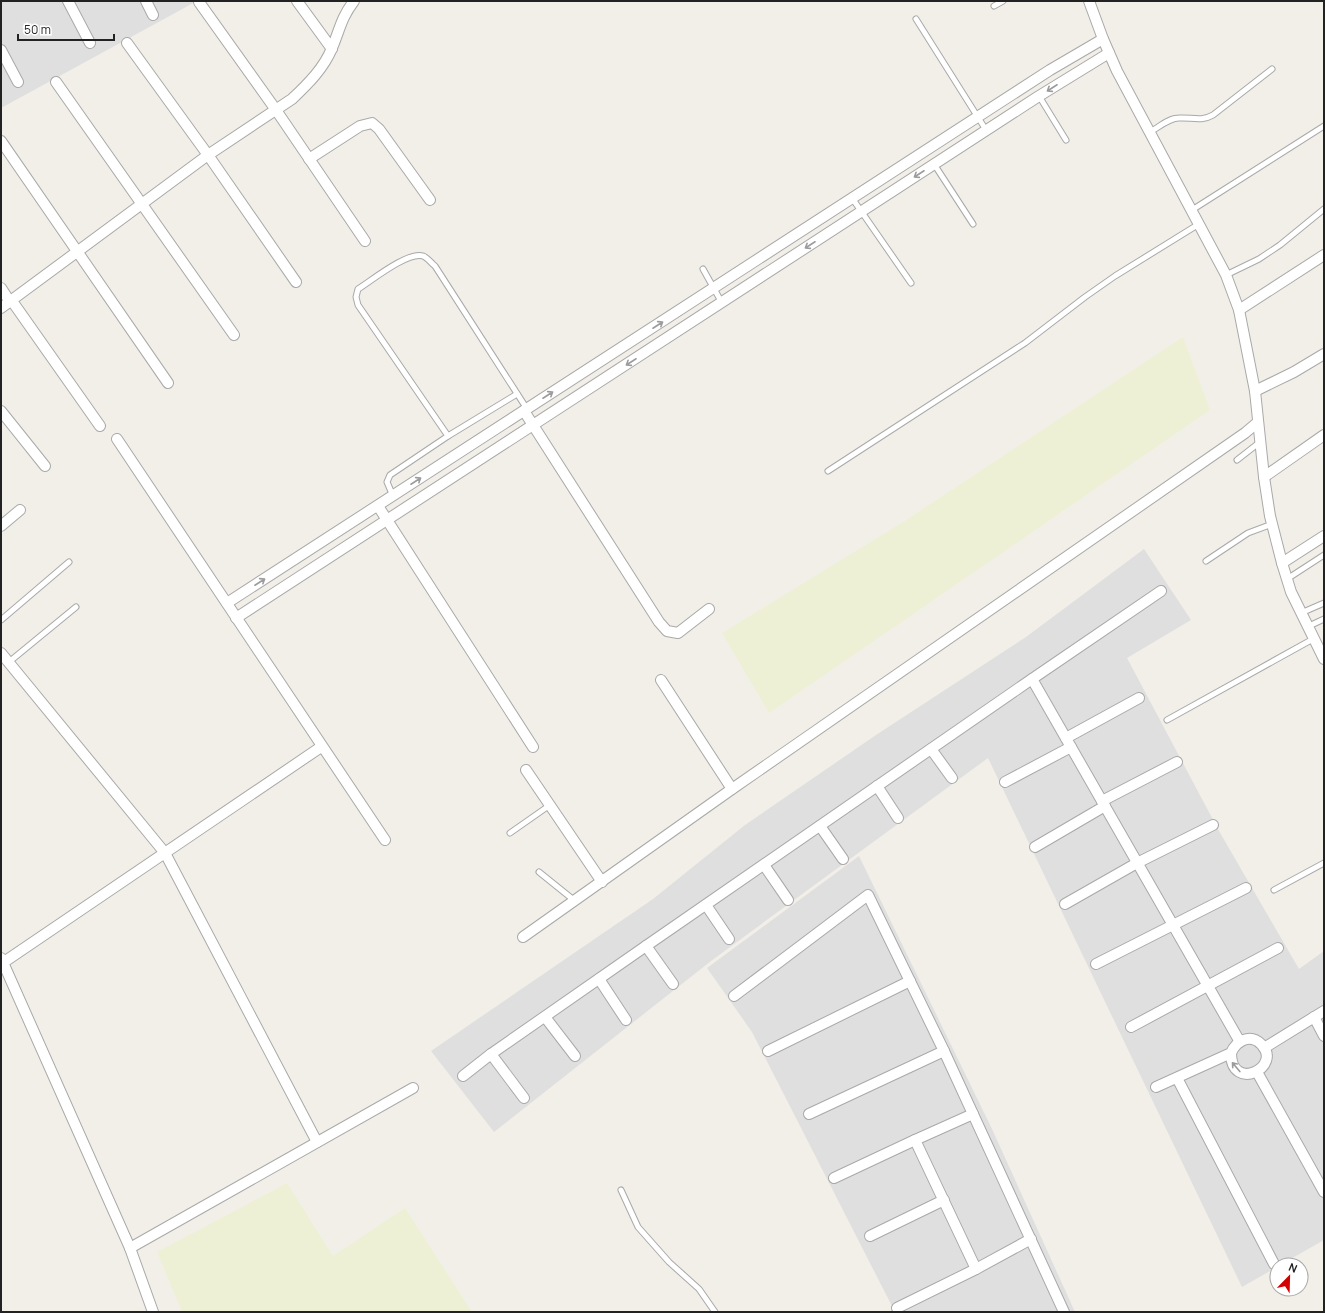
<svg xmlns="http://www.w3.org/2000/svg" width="1325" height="1313" font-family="Manrope,sans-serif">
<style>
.residential{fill:#e0dfdf}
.farmland{fill:#eef0d5}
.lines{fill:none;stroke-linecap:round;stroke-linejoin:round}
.lane-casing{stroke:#a9a9a9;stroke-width:7}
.street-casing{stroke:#a9a9a9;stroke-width:12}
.lane{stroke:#fff;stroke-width:5}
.street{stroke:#fff;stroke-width:10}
.oneway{stroke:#9c9c9c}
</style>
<rect width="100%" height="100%" fill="#f2efe9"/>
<!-- residential -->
<g class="residential">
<polygon points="1,1 197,1 1,108"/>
<polygon points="1144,549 1191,620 1127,658 1219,831 1299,969 1324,951 1324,1240 1280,1265 1277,1265 1277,1267 1242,1287 988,758 711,961 494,1132 431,1051 653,899 745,825 876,735 1026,637"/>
<polygon points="859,856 992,1129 1075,1312 895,1312 752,1032 707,968"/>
</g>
<!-- farmland -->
<g class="farmland">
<polygon points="1183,337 1210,410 769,713 722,633 903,522"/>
<polygon points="287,1183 333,1256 405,1208 472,1312 182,1312 157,1252"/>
</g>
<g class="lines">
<!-- lane casing -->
<g class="lane-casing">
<g id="lane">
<polyline points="994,6 1003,1"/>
<polyline points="916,19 986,130"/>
<polyline points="1039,96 1066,140"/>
<path d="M1150,132C1159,127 1169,118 1179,118C1191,117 1201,122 1213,115L1272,69"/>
<polyline points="934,164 973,224"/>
<polyline points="852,198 911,283"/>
<polyline points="1192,210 1324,126"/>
<polyline points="703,269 722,303"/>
<polyline points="1226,275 1259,259 1280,245 1324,209"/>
<polyline points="448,436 517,394"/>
<polyline points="1237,460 1260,442"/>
<polyline points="828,471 1025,343 1085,297 1115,276 1199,224"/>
<path d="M393,496L387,482L390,475L448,436L358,305L356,297L358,289C371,281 408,251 423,256C427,257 431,263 435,266L527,409"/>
<polyline points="1206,561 1248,533 1272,524"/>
<polyline points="1287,579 1324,555"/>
<polyline points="1301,613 1324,603"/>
<polyline points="1,620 69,562"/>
<polyline points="1307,627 1324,619"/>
<polyline points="9,662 76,607"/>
<polyline points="1167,720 1313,639"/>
<polyline points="510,833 550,805"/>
<polyline points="539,872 575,901"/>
<polyline points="1274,890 1324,863"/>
<polyline points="621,1190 638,1227 669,1262 699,1289 715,1312"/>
</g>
</g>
<!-- street casing -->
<g class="street-casing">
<g id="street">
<polyline points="68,1 90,43"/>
<polyline points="146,1 153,15"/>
<polyline points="297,1 332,49"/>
<polyline points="1089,1 1103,39 1117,71 1226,275 1239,310 1255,391 1264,477 1270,516 1282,563 1291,592 1324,659"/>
<polyline points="199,2 276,110 365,241"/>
<polyline points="127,43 208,155 296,282"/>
<polyline points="1,50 18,82"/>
<polyline points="56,82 234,335"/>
<polyline points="1,141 168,383"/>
<polyline points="309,159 360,126 372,123 379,129 430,200"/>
<polyline points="1,288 10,302"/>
<polyline points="12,301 100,426"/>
<path d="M1,308L208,155L292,99C308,84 324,68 332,48C340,29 341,18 354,1"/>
<polyline points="1239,310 1324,255"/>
<polyline points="1255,391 1294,372 1324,354"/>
<polyline points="1,411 45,466"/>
<polyline points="524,411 659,622 667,631 678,633 709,609"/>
<polyline points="117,439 385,840"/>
<polyline points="1264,477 1324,435"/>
<polyline points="378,506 533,747"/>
<polyline points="1,526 20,510"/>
<polyline points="1282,563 1324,536"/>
<polyline points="227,603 1050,70 1103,39"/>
<polyline points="236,618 1039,96 1109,53"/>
<polyline points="1,653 165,853 317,1142"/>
<polyline points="1032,679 1240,1042"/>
<polyline points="661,680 732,789"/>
<polyline points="1066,738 1139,698"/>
<polyline points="931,749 952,778"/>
<polyline points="526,770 602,882"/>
<polyline points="1005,782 1071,747"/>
<polyline points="877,786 898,818"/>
<polyline points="1102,801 1177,762"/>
<polyline points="820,826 843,859"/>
<polyline points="1035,847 1105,806"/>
<polyline points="764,865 788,900"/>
<polyline points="1065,904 1137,863 1213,825"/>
<polyline points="706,905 729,939"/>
<polyline points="523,937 732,789 1245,433 1258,422"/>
<polyline points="646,946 673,984"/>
<polyline points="1,958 130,1248 153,1312"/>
<polyline points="4,962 321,747"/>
<polyline points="1096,964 1246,888"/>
<polyline points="599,979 626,1020"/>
<polyline points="734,996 868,895 944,1051 1064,1312"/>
<polyline points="545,1017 575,1056"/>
<polyline points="1314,1017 1324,1036"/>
<polyline points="1131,1027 1278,948"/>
<polyline points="1264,1048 1324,1011"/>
<polyline points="768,1051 910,981"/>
<polyline points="491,1054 524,1098"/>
<polyline points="1257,1072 1324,1192"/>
<polyline points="463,1076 491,1054 646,946 1032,679 1161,591"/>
<polyline points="1177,1078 1274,1264"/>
<path d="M1156,1087L1231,1053C1236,1041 1250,1033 1261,1044C1284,1067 1231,1093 1231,1053"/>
<polyline points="809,1114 944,1051"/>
<polyline points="915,1140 973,1114"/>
<polyline points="834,1178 915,1140 976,1269"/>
<polyline points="870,1236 944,1200"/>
<polyline points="130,1248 413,1088"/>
<polyline points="897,1308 976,1269 1031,1239"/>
</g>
</g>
<!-- lane -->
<use href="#lane" class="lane"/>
<!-- street -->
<use href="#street" class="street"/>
</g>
<!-- one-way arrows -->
<defs><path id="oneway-shaft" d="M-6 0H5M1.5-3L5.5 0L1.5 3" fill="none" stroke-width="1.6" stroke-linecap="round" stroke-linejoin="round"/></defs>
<g class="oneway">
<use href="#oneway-shaft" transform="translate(1052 88) rotate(147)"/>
<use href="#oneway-shaft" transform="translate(919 174) rotate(147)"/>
<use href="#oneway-shaft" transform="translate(810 245) rotate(147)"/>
<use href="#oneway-shaft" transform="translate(658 325) rotate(-33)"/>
<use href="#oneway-shaft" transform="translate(631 362) rotate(147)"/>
<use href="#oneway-shaft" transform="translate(548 395) rotate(-33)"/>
<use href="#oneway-shaft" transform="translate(416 481) rotate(-33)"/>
<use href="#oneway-shaft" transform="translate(260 582) rotate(-33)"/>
<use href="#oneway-shaft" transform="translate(1236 1067) rotate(-130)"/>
</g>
<!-- border -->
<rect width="1325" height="1313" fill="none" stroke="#222222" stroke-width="4"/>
<!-- north arrow -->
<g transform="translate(1289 1277) rotate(23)"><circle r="19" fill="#ffffff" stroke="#a7a7a7"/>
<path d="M0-3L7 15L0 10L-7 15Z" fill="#d40000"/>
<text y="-6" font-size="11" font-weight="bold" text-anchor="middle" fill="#222222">N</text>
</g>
<!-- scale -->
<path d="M18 34v6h96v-6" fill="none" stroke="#222222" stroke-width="2"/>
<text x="24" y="34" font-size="12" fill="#222222" stroke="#ffffff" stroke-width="3" paint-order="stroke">50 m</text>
</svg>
